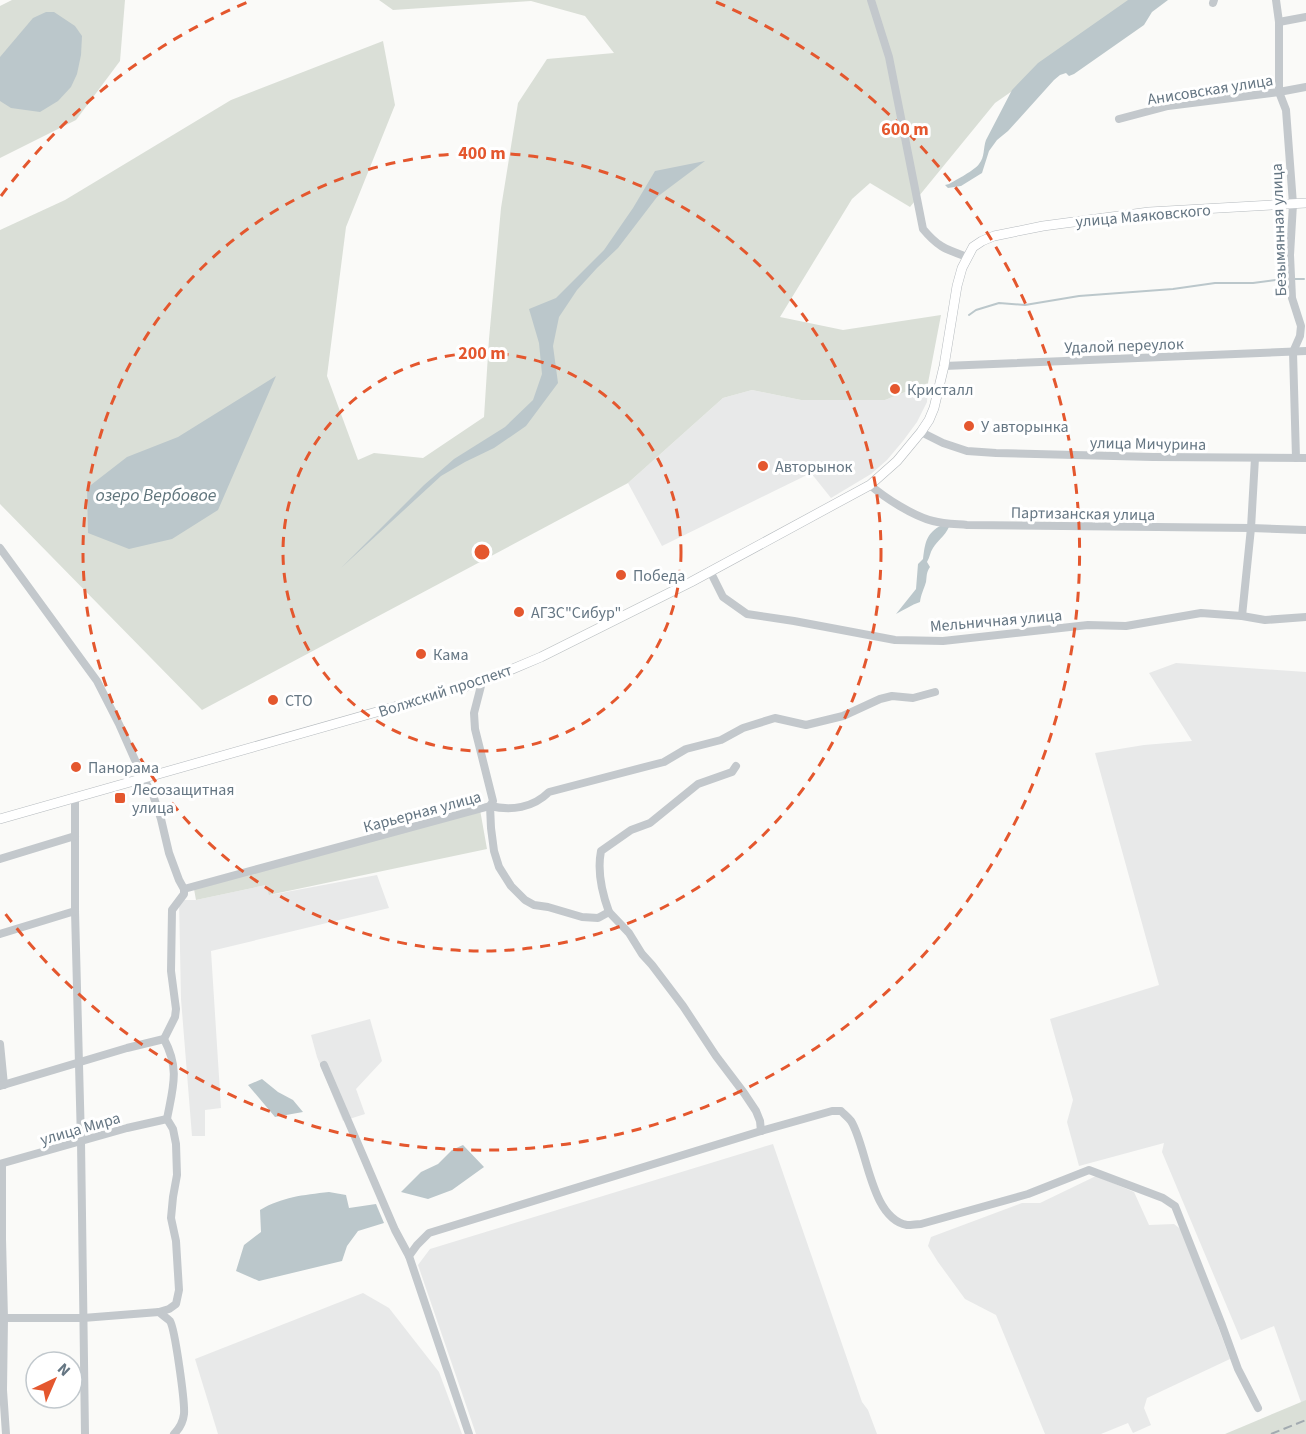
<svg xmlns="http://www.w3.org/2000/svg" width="1306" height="1434" font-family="'Source Sans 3',sans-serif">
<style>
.built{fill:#e8e9e9}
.green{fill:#dadfd7}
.water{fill:#bbc7cb}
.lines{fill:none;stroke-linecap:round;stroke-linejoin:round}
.stream{stroke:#bbc7cb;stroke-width:2}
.major-casing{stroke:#b5babe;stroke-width:10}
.minor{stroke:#c3c8cc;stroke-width:8}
.major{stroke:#fff;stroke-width:9}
.rail{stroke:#a2aab0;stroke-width:2;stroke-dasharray:9 4.5;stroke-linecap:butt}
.ring{fill:none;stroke:#e4572e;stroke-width:3;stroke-dasharray:10 8}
.poi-dot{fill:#e4572e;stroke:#fff;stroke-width:2}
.labels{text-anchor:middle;stroke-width:6;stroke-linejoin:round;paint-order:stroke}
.street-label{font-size:16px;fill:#657683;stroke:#fff}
.poi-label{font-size:16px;fill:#657683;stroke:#fff;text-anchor:start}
.water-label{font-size:18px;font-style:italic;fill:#60757c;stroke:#fff}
.centre{fill:#e4572e;stroke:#fff;stroke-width:3}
.ring-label{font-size:18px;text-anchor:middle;font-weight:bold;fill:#e4572e;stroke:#fff;stroke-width:6;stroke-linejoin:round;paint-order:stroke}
</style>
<rect width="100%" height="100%" fill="#fafaf8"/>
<!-- built -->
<g class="built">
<polygon points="928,383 927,402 917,422 903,441 887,460 871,474 831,498 811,473 662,546 628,483 723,398 752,390 801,400 885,400"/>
<polygon points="1176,663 1306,672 1306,1403 1302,1405 1274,1326 1241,1340 1162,1152 1164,1143 1079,1166 1067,1122 1073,1100 1050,1019 1159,985 1095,753 1144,745 1192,741 1149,673"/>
<polygon points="377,875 389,908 211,951 221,1108 205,1110 205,1136 192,1136 181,999 179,900 196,900 266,885 270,895"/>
<polygon points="370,1019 382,1061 356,1089 365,1114 343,1121 317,1057 311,1035"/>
<polygon points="773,1144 862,1402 868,1410 877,1434 476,1434 418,1265 430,1249"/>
<polygon points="1096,1176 1134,1192 1149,1225 1174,1224 1183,1231 1230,1359 1147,1398 1144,1408 1151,1425 1133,1433 1128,1423 1101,1434 1045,1434 996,1315 965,1299 938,1262 928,1246 931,1237 1022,1203 1040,1203"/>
<polygon points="363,1293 389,1308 439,1372 462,1434 218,1434 195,1359"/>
</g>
<!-- green -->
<g class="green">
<polygon points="12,0 125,0 120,61 76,120 0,158 0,6"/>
<polygon points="379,0 1143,0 995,103 910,207 870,183 852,199 780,317 843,330 941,315 928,383 885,400 801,400 752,390 723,398 628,483 202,710 0,504 0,230 65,200 231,100 383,41 395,105 346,227 327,376 358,460 374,453 423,458 484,417 489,339 501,208 518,103 547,59 614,53 585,16 531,1 393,10"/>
<polygon points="479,804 487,849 269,895 266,885 196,900 194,889"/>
<polygon points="1306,1400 1306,1434 1225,1434"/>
</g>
<!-- water -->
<g class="water">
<path d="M1128,0H1168L1152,12L1144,25L1074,74L1069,76L1066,73L1060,75L1054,80L1008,131L997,140L989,151L982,173L961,186L948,188L945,185L949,184C956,180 975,170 979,164C985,157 983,148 986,140L1012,90L1038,63Z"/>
<polygon points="46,12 54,12 75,26 82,36 81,55 77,74 71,87 58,101 40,112 11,108 0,101 0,57 33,18"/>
<polygon points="705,161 657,197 618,248 597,268 577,290 559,317 553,346 558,383 526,426 494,448 465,462 441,476 341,568 424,485 454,459 505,427 533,400 542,374 539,343 529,309 556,298 604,250 633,208 655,171"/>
<polygon points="276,376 218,510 172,539 129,549 88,533 87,488 127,457 178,437"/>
<path d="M942,525L949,527C944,537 938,540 933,548C930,552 930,557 927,562L930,567C926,573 927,576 926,582C924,589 921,594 920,602C911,605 904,610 896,614L916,589L918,564L923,559C925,543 926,533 942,525Z"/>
<polygon points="262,1079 278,1092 293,1100 303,1112 275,1117 248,1085"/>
<polygon points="463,1145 484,1167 452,1190 428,1199 401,1192 421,1172 438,1164 452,1150"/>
<path d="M329,1192L346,1195L349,1208L376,1204L384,1223L358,1231L347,1246L342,1261L259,1281L236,1271L244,1245L261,1232L260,1210C282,1197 303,1195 329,1192Z"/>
</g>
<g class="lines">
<!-- stream -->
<polyline class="stream" points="969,315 976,310 999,303 1025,305 1079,296 1173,289 1215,283 1253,283 1283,279 1304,279"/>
<!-- major casing -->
<g class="major-casing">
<polyline id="major" points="0,819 482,682 541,657 691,582 870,485 897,461 921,432 929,420 934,408 944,366 957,286 962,268 973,247 982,241 994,236 1043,226 1149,212 1306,203"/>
</g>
<!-- minor -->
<g class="minor">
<path d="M871,0L889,57L923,229C938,247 945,249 967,257"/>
<polyline points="1276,0 1279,22 1279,92 1286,110 1293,204 1290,255 1292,298 1301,326 1300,336 1293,352 1296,458"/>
<polyline points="1213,3 1214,0"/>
<polyline points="1279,22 1306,17"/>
<polyline points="1119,119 1168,106 1279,92 1306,87"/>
<polyline points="944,366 1306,351"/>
<polyline points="921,432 943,443 967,451 996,453 1153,457 1306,458"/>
<path d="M870,485C885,498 913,516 933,521C944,524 956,524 967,525L1251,528L1306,530"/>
<path d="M0,548L97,681L119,724L143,778L153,795L161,819L169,853L179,880L184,889V894L172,910L171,971L176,1009L175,1017L164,1039C180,1069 173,1087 167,1119L173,1129L176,1144L177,1175L173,1197L171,1218L176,1241L179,1290L176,1304L169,1309L159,1312C162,1315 167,1318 170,1321C175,1329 185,1402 184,1414C183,1423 180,1428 174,1434"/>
<polyline points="710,571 723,597 747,614 794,621 895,640 943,641 1088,625 1126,626 1201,613 1242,616 1265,620 1306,617"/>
<polyline points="1242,616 1251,528 1255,458"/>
<polyline points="482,682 474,713 475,729 493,801 490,806 491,828 494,851 499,867 511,886 525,900 534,905 548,907 582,917 598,918 609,912 629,933 642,954 652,965 683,1006 716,1056 744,1093 756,1111 760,1121 761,1131"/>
<polyline points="75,797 75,911 81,1141 85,1434"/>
<polyline points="0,859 75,836"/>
<path d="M184,889L490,806C511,811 533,808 549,792L664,762L686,749L721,740L743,728L775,718L806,725L843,716L880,699L892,696L913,698L935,692"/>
<path d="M609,912C602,893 597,871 601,851L631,830L650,823L698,784L732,772L736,766"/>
<polyline points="0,934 75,911"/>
<polyline points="0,1044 4,1085"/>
<polyline points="324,1065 395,1230 409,1256"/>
<polyline points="0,1086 127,1048 164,1039"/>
<polyline points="0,1164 127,1128 167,1119"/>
<polyline points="2,1164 2,1239 4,1318 3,1390 6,1434"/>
<polyline points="1,1318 83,1318 159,1312"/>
<path d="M469,1434L409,1256L417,1245L429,1233L761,1131L832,1111H841C844,1114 848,1117 851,1121C867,1146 870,1218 907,1225C912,1225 917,1224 921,1224L1028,1194L1089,1170L1163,1198L1175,1206L1222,1325L1238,1369L1258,1408"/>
</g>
<!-- major -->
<use href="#major" class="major"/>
<!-- rail -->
<polyline class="rail" points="1271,1434 1306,1420"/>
</g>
<!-- distance rings -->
<g class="ring">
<circle cx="482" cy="552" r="199"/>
<circle cx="482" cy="552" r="399"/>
<path d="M1 196A598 598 0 0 1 248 2M716 2A598 598 0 1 1 1 908"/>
</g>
<!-- markers -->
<g class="poi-dot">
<circle cx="895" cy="389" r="6"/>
<circle cx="969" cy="426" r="6"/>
<circle cx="763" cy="466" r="6"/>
<circle cx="621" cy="575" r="6"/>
<circle cx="519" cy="612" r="6"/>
<circle cx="421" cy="654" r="6"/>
<circle cx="273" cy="700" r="6"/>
<circle cx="76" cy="767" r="6"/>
<rect x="114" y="792" width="12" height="12" rx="3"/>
</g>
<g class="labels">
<!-- street labels -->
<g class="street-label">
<text transform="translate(1210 89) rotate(-9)" y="6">Анисовская улица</text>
<text transform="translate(1143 215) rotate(-5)" y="6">улица Маяковского</text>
<text transform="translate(1278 230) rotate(-92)" y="6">Безымянная улица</text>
<text transform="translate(1124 345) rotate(-2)" y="6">Удалой переулок</text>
<text transform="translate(1148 443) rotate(1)" y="6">улица Мичурина</text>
<text transform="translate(1083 513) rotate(1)" y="6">Партизанская улица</text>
<text transform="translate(996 620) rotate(-5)" y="6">Мельничная улица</text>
<text transform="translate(445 690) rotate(-18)" y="6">Волжский проспект</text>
<text transform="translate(422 811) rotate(-15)" y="6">Карьерная улица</text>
<text transform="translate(80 1128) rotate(-16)" y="6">улица Мира</text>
</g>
<!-- poi labels -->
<g class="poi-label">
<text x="907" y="395">Кристалл</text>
<text x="981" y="432">У авторынка</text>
<text x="775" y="472">Авторынок</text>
<text x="633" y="581">Победа</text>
<text x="531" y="618">АГЗС"Сибур"</text>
<text x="433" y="660">Кама</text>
<text x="285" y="706">СТО</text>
<text x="88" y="773">Панорама</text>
<text x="132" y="795">Лесозащитная<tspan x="132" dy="18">улица</tspan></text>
</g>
<!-- water labels -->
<g class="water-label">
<text x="156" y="501">озеро Вербовое</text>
</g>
</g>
<circle cx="482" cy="552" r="9" class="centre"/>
<g class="ring-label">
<text x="905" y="135">600 m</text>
<text x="482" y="159">400 m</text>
<text x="482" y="359">200 m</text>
</g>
<!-- north arrow -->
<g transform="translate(54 1380) rotate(44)"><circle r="28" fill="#ffffff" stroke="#c1c8cd" stroke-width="1.5"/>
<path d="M0-4.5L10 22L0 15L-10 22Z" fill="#e4572e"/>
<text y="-9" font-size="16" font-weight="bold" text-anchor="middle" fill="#657683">N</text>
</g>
</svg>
